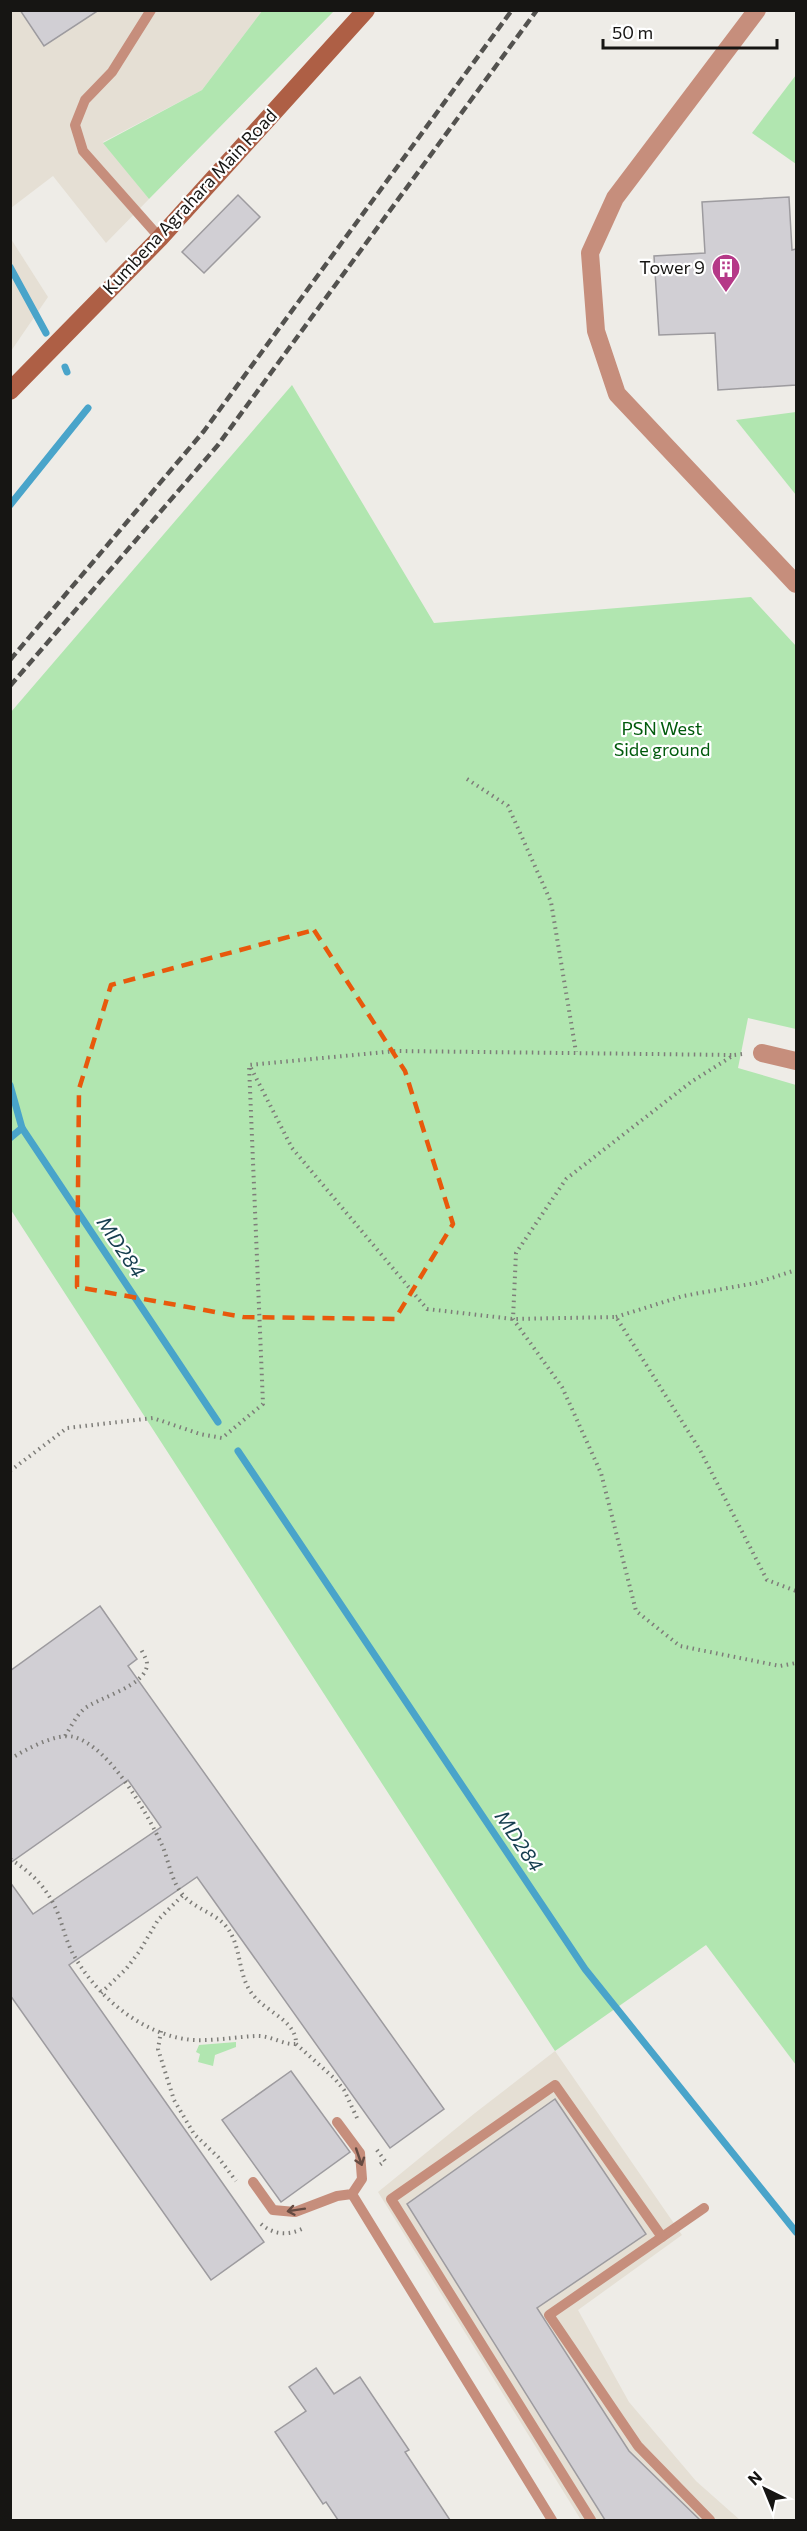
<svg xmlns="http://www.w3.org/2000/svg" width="807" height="2531" font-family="Commissioner,sans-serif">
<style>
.built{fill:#e5dfd4}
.green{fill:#b1e6b0}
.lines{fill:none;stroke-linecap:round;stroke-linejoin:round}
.stream{stroke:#49a4ca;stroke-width:7}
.building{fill:#d1cfd4;stroke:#9d9b9f;stroke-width:1.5}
.path{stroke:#7e7d79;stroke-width:4;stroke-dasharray:1.5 4.5;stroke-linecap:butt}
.lane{stroke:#c68e7c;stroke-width:10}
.street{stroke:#c68e7c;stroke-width:18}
.secondary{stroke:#ae5f45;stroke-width:18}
.rail{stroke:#53524f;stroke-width:4.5;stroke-dasharray:9 4.5;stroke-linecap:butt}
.oneway{stroke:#654b42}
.marked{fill:none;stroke:#e8590c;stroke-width:4.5;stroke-dasharray:12 8;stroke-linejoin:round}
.labels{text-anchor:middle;stroke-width:4.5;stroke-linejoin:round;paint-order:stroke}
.street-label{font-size:18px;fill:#161513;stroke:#fff}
.poi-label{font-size:18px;fill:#161513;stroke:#fff;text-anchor:end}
.park-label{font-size:18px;fill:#005a0c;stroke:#fff}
.water-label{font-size:20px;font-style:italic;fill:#163e4f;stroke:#fff}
</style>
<rect width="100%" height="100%" fill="#eeece7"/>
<!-- built -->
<g class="built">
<polygon points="11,11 262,11 202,90 103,142 149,199 106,243 53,176 11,208"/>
<polygon points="11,239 48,297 11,351"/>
<polygon points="555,2051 682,2235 578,2310 629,2402 696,2481 740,2520 581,2520 378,2192 475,2113"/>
</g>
<!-- green -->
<g class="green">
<polygon points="262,11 334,11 149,199 103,143 202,90"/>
<polygon points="796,75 796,164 752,133"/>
<polygon points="292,385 434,623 751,597 796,646 796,1029 748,1018 738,1068 796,1085 796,2065 706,1945 555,2051 11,1210 11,712"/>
<polygon points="796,412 796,495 736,420"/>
<polygon points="236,2042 236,2047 215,2055 213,2066 198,2062 200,2054 196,2052 199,2045"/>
</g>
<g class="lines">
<!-- stream -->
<g class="stream">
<polyline points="10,267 46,333"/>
<polyline points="65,367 67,372"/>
<polyline points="10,505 88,408"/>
<polyline points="10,1085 22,1128 218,1422"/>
<polyline points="10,1138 22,1128"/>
<polyline points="238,1451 585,1969 796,2232"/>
</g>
</g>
<!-- building -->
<g class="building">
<polygon points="20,10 99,10 44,46"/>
<polygon points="238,195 260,217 204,273 182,252"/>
<polygon points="789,197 792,250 796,249 796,385 718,390 715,333 659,335 654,256 705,253 702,202"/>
<polygon points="100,1606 137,1659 128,1666 444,2109 390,2148 197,1877 69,1965 264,2242 211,2280 10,1995 10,1882 33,1914 161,1827 128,1780 10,1863 10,1671"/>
<polygon points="291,2071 350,2152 281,2202 222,2120"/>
<polygon points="555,2099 646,2234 537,2308 629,2451 700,2520 605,2520 407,2204"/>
<polygon points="316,2368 334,2394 360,2377 409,2450 405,2452 450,2520 338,2520 326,2502 323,2504 275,2432 306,2411 289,2387"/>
</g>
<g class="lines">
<!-- path -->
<g class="path">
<polyline points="467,779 508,806 551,902 576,1052"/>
<polyline points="742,1054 734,1055 691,1082 566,1179 516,1253 513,1319 562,1387 601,1473 636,1611 680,1646 780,1666 796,1663"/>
<polyline points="251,1068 292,1148 427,1309 513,1319 616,1317 700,1450 767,1580 796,1591"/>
<polyline points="616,1317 683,1296 756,1283 796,1270"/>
<polyline points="10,1471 67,1428 153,1418 200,1434 222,1438 263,1404 249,1065 396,1051 734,1055"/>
<path d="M65,1736C71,1727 76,1716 84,1709C97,1698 147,1686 147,1664C147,1659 142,1652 140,1647"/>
<path d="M10,1759C25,1750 57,1732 74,1737C110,1747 147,1813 162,1845C169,1861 171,1881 183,1895C194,1908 212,1912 224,1924C243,1944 236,1974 253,1995C266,2012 297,2021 296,2044C283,2045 270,2035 256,2036C235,2037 214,2041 193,2040C142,2036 95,1995 72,1952C65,1938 62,1922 56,1909C46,1887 31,1872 10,1859"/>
<polyline points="101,1993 126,1969 139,1952 158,1920 183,1895"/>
<polyline points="161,2031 158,2049 174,2100 194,2134 218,2157 236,2181"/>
<polyline points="296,2044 335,2079 344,2090 357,2118"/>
<polyline points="377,2150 385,2161 378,2166"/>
<path d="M261,2224C274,2235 288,2236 304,2228"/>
</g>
<!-- lane -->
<g class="lane">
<polyline points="151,10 112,72 85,100 75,125 83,151 160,238"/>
<polyline points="253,2182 273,2210 295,2212 337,2196 352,2194 362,2179 360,2153 337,2122"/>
<polyline points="352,2194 552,2520"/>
<polyline points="704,2208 549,2315 638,2446 710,2520"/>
<polyline points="591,2520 391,2199 555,2085 662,2237"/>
</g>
<!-- street -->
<g class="street">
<polyline points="757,10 615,198 590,253 596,331 617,394 796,584"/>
<polyline points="762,1053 796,1061"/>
</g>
<!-- secondary -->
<polyline class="secondary" points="10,391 160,238 366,10"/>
<!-- rail -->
<g class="rail">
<polyline points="10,660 204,431 512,10"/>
<polyline points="10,686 218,445 537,10"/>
</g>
</g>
<!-- one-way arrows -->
<defs><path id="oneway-shaft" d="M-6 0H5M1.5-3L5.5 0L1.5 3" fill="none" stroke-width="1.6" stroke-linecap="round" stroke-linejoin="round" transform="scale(1.5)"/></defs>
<g class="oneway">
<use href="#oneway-shaft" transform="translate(359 2157) rotate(71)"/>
<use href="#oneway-shaft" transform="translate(296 2210) rotate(171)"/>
</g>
<!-- marked area -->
<path class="marked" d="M314,930L405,1071L453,1224L395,1319L243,1317L77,1287L79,1089L111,985Z"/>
<!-- icons -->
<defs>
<g id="building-pin" transform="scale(1.5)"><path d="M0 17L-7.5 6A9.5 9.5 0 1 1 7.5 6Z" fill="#b53988" stroke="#fff"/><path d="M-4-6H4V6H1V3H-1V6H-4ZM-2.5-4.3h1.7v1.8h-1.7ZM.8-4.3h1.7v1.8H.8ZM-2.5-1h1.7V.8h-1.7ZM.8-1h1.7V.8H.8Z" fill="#fff"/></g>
</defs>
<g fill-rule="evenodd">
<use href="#building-pin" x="726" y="268"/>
</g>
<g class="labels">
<!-- street labels -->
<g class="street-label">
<text transform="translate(190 202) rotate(-47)" y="6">Kumbena Agrahara Main Road</text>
</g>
<!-- poi labels -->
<g class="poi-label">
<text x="705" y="274">Tower 9</text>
</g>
<!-- park labels -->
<g class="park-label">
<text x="662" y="735">PSN West<tspan x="662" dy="21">Side ground</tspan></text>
</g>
<!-- water labels -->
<g class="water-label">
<text transform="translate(121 1247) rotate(56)" y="7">MD284</text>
<text transform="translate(519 1841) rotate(56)" y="7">MD284</text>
</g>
</g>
<!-- border -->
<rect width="807" height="2531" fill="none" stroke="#161513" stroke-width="24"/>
<!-- north arrow -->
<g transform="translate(765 2489) rotate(317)" stroke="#ffffff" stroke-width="4.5" paint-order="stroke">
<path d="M0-4.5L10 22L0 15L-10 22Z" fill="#161513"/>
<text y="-9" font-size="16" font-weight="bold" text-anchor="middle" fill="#161513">N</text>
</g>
<!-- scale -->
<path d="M603 39v9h174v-9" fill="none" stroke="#161513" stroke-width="3"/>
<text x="612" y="39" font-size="18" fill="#161513" stroke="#ffffff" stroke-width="4.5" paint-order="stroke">50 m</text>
</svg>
